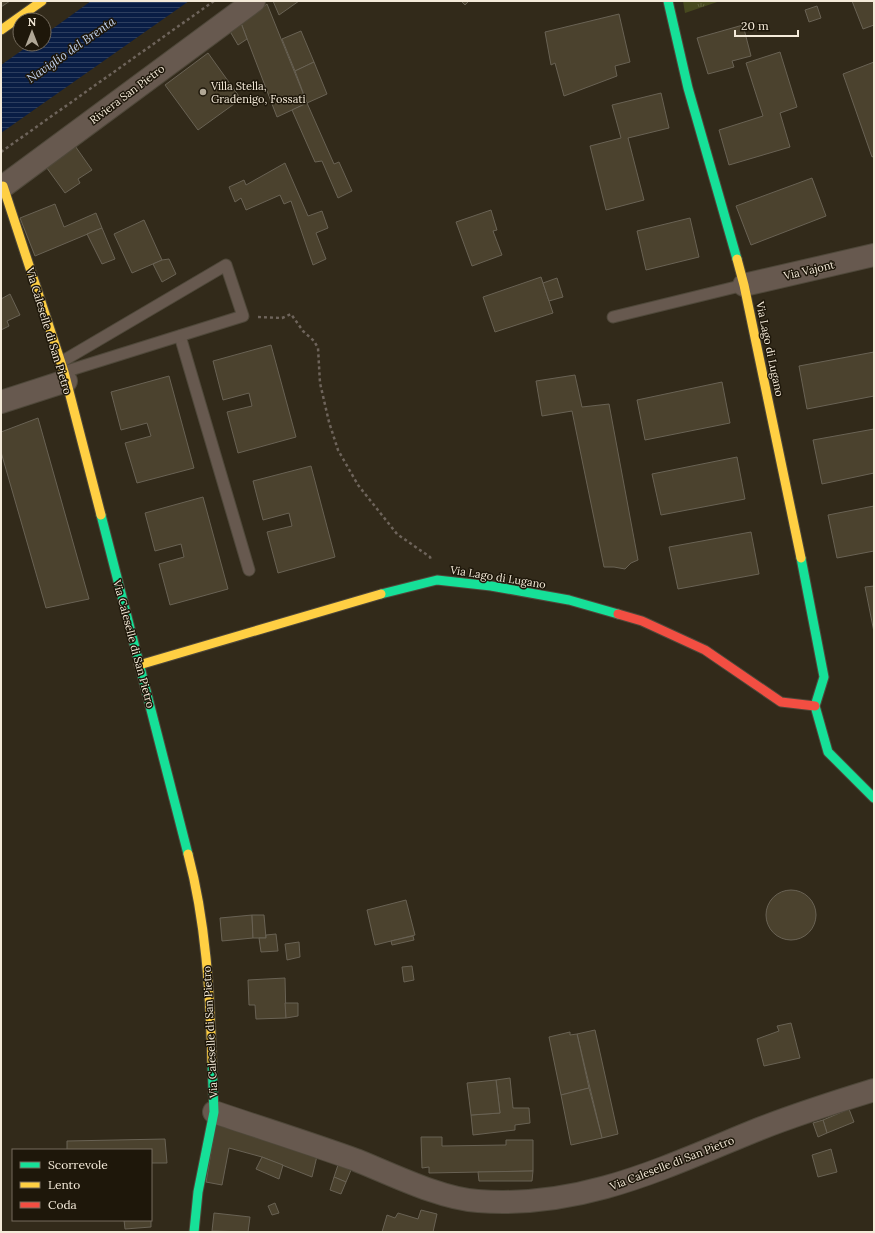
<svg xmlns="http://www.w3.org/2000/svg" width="875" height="1233" font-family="Lora,serif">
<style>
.grass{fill:url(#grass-tufts)}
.water{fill:url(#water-rules)}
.building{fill:#4b422e;stroke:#696254}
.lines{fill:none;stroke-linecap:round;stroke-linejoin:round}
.lane-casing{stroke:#4f483a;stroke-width:13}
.street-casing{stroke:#4f483a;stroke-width:24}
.fast-casing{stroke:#4f483a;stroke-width:11}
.slow-casing{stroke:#4f483a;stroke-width:11}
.jam-casing{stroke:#4f483a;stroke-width:11}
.path{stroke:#6e645b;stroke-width:2.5;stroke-dasharray:3 3;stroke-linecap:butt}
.lane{stroke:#67594f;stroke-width:11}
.street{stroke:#67594f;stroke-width:22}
.fast{stroke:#16e098;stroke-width:9}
.slow{stroke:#ffcf43;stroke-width:9}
.jam{stroke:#f24e42;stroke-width:9}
.poi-dot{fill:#b0a796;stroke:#1e170a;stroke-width:1.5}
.labels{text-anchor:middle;stroke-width:3;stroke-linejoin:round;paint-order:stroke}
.poi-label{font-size:11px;fill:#f4ead9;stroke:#1e170a;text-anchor:start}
.street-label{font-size:11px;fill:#f4ead9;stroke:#1e170a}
.water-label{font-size:12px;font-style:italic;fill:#c4d6f5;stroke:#1e170a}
</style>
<defs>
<pattern id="grass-tufts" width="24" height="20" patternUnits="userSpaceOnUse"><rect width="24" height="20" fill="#47491e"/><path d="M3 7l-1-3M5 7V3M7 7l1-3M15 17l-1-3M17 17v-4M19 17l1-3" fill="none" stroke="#62633e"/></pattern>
<pattern id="water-rules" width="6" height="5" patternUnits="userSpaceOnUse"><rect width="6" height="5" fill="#091d45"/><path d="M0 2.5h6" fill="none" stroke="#2d3e5f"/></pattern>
</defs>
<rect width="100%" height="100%" fill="#322a1a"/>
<!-- grass -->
<polygon class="grass" points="683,1 720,1 685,13"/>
<!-- water -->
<polygon class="water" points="91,1 189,1 1,133 1,65 31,44 44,44 44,35"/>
<!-- building -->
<g class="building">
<polygon points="1,1 10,1 1,7"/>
<polygon points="273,1 299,1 279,15"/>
<polygon points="461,1 469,1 465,5"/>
<polygon points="852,1 874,1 874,25 863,29"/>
<polygon points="267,4 307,103 277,117 241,23"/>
<polygon points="817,6 821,18 809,22 805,10"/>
<polygon points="619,14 630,62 615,66 617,76 564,96 555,63 551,65 545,32"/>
<polygon points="241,23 247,39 238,45 228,28"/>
<polygon points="743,25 751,56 732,61 734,67 708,74 697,38"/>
<polygon points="301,31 314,62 295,71 282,39"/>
<polygon points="780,52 797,107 780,113 790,147 729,165 719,130 763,116 746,63"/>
<polygon points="208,53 241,99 198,130 165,85"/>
<polygon points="314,62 327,94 307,103 295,71"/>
<polygon points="874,62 874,156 872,157 843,74"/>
<polygon points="661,93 669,128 628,138 644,200 606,210 590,146 621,138 612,105"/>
<polygon points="307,103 334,164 339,162 352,191 338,198 322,161 315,162 292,110"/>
<polygon points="73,143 92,170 78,179 80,183 65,193 44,164"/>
<polygon points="285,163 308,216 322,211 328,228 316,233 326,259 313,265 291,201 284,204 280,195 246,210 241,198 235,202 229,187 244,180 246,185"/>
<polygon points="812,178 826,216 751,245 736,206"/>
<polygon points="55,204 64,227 96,213 102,228 35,256 20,218"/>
<polygon points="491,210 497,230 493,231 502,255 472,266 456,222"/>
<polygon points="690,218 699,257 646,270 637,231"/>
<polygon points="144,220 162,260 132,273 114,234"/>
<polygon points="102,228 115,259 102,264 87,234"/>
<polygon points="169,259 176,274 162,282 153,264 162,260"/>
<polygon points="541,277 553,313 495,332 483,297"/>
<polygon points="557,278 563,297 549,301 543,283"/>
<polygon points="10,294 20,315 7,321 9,326 1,330 1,299"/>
<polygon points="271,345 296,437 238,453 227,412 252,406 249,393 223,400 213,361"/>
<polygon points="874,352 874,396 807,409 799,366"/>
<polygon points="575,375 582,407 609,404 638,560 631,563 625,569 614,567 604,567 572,411 542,416 536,381"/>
<polygon points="169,376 194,468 137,483 125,443 151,436 147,423 121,430 111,392"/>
<polygon points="722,382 730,423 645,440 637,400"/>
<polygon points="38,418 89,599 46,608 1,452 1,432"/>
<polygon points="874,429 874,473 822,484 813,440"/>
<polygon points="737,457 745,499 661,515 652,474"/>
<polygon points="311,466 335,557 278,573 267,532 292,526 289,513 263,520 253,481"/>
<polygon points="203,497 228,589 170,605 159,564 184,557 181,544 155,551 145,513"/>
<polygon points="874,506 874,551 837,558 828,515"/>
<polygon points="751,532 759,574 678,589 669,547"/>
<polygon points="874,586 874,632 865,587"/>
<circle cx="791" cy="915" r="25"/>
<polygon points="406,900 415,935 375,945 367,910"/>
<polygon points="252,915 253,938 222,941 220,918"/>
<polygon points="252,915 264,915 266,938 253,938"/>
<polygon points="276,934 278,951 261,952 259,938 266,938 266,935"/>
<polygon points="413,936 414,940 392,945 391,941"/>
<polygon points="299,942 300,957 287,960 285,944"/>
<polygon points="412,966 414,980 404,982 402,967"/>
<polygon points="285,978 286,1018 256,1019 255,1005 249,1005 248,980"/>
<polygon points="285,1003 298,1003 298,1016 286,1018"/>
<polygon points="791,1023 800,1058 764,1066 757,1039 779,1031 777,1026"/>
<polygon points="595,1030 618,1134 602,1138 577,1034"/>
<polygon points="570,1032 570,1035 577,1034 589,1088 561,1095 549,1037"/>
<polygon points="510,1078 513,1108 529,1108 530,1123 515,1125 515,1130 473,1135 471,1115 500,1113 496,1080"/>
<polygon points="496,1080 500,1113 471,1115 467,1083"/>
<polygon points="589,1088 602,1138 571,1145 561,1095"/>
<polygon points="849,1109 854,1122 827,1133 823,1120"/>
<polygon points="823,1120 827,1133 818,1137 813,1123"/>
<polygon points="216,1122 317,1156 312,1177 262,1157 229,1148 222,1185 206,1182"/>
<polygon points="421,1137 442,1137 442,1146 506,1145 506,1140 533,1140 533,1171 429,1173 429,1167 422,1168"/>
<polygon points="165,1139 167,1163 151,1163 151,1150 67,1150 67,1141"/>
<polygon points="831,1149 837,1172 818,1177 812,1155"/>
<polygon points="262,1157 283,1165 279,1179 256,1169"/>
<polygon points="338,1165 351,1170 346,1182 334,1177"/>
<polygon points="533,1171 532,1181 479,1181 478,1172"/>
<polygon points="334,1177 346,1182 341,1194 330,1190"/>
<polygon points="151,1195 151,1227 125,1229 124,1220 151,1220"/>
<polygon points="275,1203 279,1213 272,1215 268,1206"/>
<polygon points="421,1210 437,1214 433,1232 382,1232 387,1215 395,1218 398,1213 418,1219"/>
<polygon points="214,1213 250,1217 248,1232 212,1231"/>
</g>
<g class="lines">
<!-- lane casing -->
<g class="lane-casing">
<g id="lane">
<polyline points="613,317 744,285"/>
<polyline points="180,336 249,570"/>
<polyline points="61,362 226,265 243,316 64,372"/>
</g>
</g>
<!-- street casing -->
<g class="street-casing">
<g id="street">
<polyline points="1,188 254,1"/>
<polyline points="744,285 874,255"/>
<polyline points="1,402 66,381"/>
<path d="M214,1112C261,1128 309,1143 356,1160C391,1174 441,1199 478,1201C582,1209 665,1167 759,1129C797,1114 835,1102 874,1090"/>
</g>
</g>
<!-- fast casing -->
<g class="fast-casing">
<g id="fast">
<polyline points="668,1 688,88 737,259"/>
<polyline points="101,515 188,854"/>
<polyline points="801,558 824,677 815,706 828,752 874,798"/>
<polyline points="381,594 437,580 491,586 569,600 618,614"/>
<polyline points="194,1232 198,1192 214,1112 212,1063"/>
</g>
</g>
<!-- slow casing -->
<g class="slow-casing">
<g id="slow">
<polyline points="1,30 42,1"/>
<polyline points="3,186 64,372 101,515"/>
<polyline points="737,259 744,285 801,558"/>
<polyline points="139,665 381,594"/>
<path d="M188,854C206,922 210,993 212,1063"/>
</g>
</g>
<!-- jam casing -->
<g class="jam-casing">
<polyline id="jam" points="618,614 642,621 705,650 781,702 815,706"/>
</g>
<!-- path -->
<g class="path">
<polyline points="1,152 214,1"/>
<polyline points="258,317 282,318 291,314 303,331 314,341 318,348 320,383 329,422 338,450 358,485 397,534 430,557 431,560"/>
</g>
<!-- lane -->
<use href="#lane" class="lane"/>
<!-- street -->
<use href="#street" class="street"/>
<!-- fast -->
<use href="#fast" class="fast"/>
<!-- slow -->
<use href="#slow" class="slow"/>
<!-- jam -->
<use href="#jam" class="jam"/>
</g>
<!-- markers -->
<circle class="poi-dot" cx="203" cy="92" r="4"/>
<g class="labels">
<!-- poi labels -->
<g class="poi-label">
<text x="211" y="90">Villa Stella,<tspan x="211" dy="13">Gradenigo, Fossati</tspan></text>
</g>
<!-- street labels -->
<g class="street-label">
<text transform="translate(127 94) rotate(-37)" y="4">Riviera San Pietro</text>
<text transform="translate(809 270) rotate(-13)" y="4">Via Vajont</text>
<text transform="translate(49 331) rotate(73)" y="4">Via Caleselle di San Pietro</text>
<text transform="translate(770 349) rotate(78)" y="4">Via Lago di Lugano</text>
<text transform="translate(498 577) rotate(9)" y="4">Via Lago di Lugano</text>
<text transform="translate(134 644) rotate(75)" y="4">Via Caleselle di San Pietro</text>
<text transform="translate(210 1032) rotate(-93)" y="4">Via Caleselle di San Pietro</text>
<text transform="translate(672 1163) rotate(-21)" y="4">Via Caleselle di San Pietro</text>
</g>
<!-- water labels -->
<g class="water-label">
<text transform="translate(71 50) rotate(-35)" y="4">Naviglio del Brenta</text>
</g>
</g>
<!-- border -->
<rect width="875" height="1233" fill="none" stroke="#f4ead9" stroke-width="4"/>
<!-- legend -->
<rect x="12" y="1149" width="140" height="72" fill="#1e170a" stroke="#746b5d"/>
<rect x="20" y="1162" width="20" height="6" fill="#16e098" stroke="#746b5d"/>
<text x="48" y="1169" font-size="12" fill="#f4ead9">Scorrevole</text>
<rect x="20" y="1182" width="20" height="6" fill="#ffcf43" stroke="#746b5d"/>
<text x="48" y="1189" font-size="12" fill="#f4ead9">Lento</text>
<rect x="20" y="1202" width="20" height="6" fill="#f24e42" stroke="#746b5d"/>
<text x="48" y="1209" font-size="12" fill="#f4ead9">Coda</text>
<!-- north arrow -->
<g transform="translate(32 32)"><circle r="19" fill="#1e170a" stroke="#746b5d"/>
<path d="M0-3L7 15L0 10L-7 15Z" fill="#b0a796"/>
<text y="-6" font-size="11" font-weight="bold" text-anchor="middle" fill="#f4ead9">N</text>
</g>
<!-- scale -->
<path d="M735 30v6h63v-6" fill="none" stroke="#f4ead9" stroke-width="2"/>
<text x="741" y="30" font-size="12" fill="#f4ead9" stroke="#1e170a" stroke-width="3" paint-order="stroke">20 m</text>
</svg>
